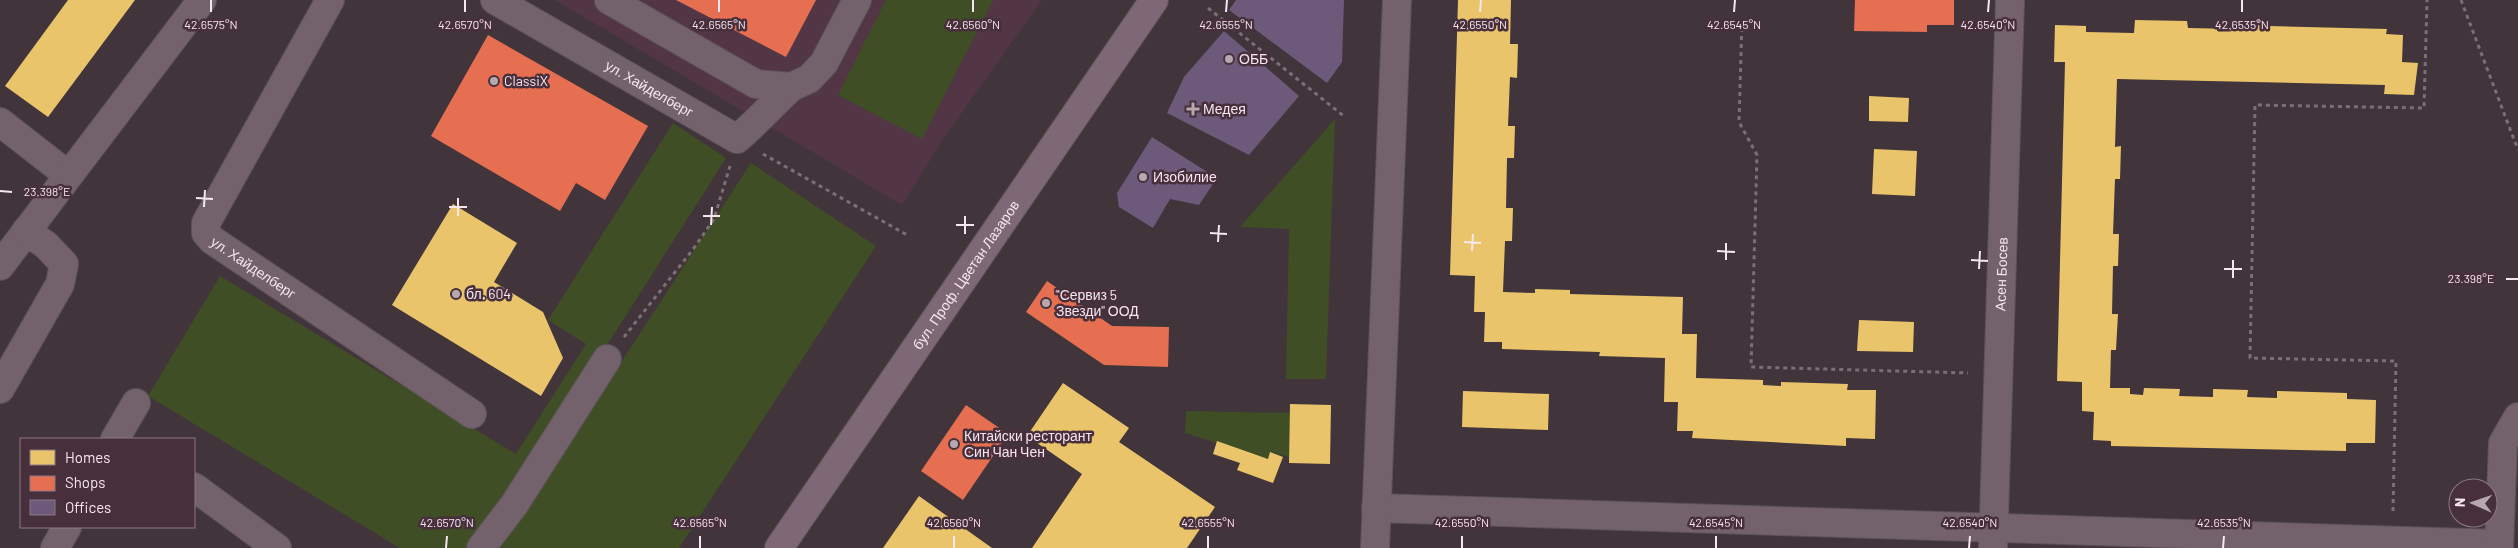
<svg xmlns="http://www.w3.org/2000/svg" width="2518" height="548" font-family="Barlow,sans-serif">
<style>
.built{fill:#523645}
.green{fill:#3f4e25}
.homes{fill:#e9c46a}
.shops{fill:#e76f51}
.offices{fill:#6d597a}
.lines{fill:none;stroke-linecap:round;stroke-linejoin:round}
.minor-casing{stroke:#5d5258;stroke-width:30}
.major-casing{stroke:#5d5258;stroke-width:30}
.path{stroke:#7c6f76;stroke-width:3;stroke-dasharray:4 4;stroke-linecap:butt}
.minor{stroke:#73626b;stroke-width:28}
.major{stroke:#7e6875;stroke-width:28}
.ticks{fill:none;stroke:#f6e6ee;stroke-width:2}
.poi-dot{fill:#b7a8af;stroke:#472f3c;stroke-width:2}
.labels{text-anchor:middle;stroke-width:5;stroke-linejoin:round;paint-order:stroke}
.poi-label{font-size:14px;fill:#f6e6ee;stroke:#472f3c;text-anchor:start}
.street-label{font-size:14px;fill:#f6e6ee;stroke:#472f3c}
.ticks-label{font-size:12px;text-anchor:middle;fill:#f6e6ee;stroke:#472f3c;stroke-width:5;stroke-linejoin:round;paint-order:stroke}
</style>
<rect width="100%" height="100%" fill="#41353b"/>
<!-- built -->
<polygon class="built" points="555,0 1042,0 943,139 902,205"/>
<!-- green -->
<g class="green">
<polygon points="886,0 993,0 922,139 838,95"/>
<polygon points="1335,119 1326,379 1286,379 1289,229 1240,227"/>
<polygon points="673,123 726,158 531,465 472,548 400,548 148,396 220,276 516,454 586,344 548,320"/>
<polygon points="751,163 876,246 679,548 500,548"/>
<polygon points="1186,411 1290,413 1289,457 1270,452 1268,459 1185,433"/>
</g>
<!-- homes -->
<g class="homes">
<polygon points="68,0 135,0 48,117 5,86"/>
<polygon points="1458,0 1511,0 1510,44 1518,44 1517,78 1510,77 1508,126 1515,126 1514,158 1507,158 1506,208 1513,208 1512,241 1505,241 1503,292 1535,293 1535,289 1570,290 1570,294 1683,297 1682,334 1697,334 1696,378 1763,380 1763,385 1781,386 1781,382 1848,384 1847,390 1876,390 1875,439 1846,438 1846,446 1692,438 1693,431 1677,431 1678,402 1664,402 1665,358 1599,356 1600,352 1502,349 1502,342 1484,342 1485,312 1474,312 1475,276 1450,275"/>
<polygon points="2135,20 2187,21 2188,28 2234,29 2235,20 2269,20 2269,26 2387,29 2386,34 2403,35 2402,62 2418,63 2414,95 2384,94 2385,85 2117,79 2115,147 2121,146 2120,179 2115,179 2113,234 2119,234 2118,266 2113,266 2112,314 2118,314 2116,350 2111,350 2110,388 2130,388 2130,394 2143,395 2144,388 2180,389 2179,396 2213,397 2213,389 2248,390 2247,397 2277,398 2277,391 2347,393 2347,399 2376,400 2375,443 2346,443 2346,451 2111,446 2111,441 2093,440 2094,412 2082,411 2082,382 2057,381 2065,62 2054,62 2055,25 2086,26 2086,32 2134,33"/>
<polygon points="1869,96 1909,98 1908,122 1869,121"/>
<polygon points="1874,149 1917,151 1915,196 1872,194"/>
<polygon points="453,204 517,243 494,282 543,312 563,358 541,396 392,305"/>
<polygon points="1859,320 1914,322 1913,352 1857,351"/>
<polygon points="1063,383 1129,428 1119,442 1215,507 1187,548 1032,548 1082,474 1027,436"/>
<polygon points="1463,391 1549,394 1548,430 1462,427"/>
<polygon points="1290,404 1331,405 1330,464 1289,463"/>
<polygon points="1217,441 1268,459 1270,452 1283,457 1273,483 1237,470 1240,463 1213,454"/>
<polygon points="919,496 992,548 883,548"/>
</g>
<!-- shops -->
<g class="shops">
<polygon points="676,0 816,0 786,57"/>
<polygon points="1855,0 1954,0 1954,25 1927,25 1927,32 1854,31"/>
<polygon points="488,35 648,126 605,200 576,183 560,211 431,136"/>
<polygon points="1047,281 1112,326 1169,327 1168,367 1104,365 1026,312"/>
<polygon points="966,405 1008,434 963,500 921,471"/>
</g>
<!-- offices -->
<g class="offices">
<polygon points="1236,0 1344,0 1342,62 1327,83 1229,10"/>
<polygon points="1224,31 1299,96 1249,155 1167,113 1184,77"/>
<polygon points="1152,137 1217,178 1199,205 1170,199 1153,228 1119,207 1117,193"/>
</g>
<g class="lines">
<!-- minor casing -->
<g class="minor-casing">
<g id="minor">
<path id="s1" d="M330,0L206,223V233L212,240L472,414"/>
<path id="s2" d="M495,0L737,139C756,123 773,104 791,87"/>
<polyline points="609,0 756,84 791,87 809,79 824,63 857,0"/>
<polyline points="0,122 68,175"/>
<polyline points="0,266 202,0"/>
<polyline points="0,389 60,284 64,264 46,245 26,231"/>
<polyline points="115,439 136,403"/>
<polyline points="194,487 277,548"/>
<polyline points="1376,508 2499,544"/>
<polyline points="55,548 67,527"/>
<polyline points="481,548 514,505 607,359"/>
<polyline points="1375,548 1397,0"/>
<path id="s3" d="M1993,548L2010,0"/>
<polyline points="2499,548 2503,443 2518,417"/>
</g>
</g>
<!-- major casing -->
<g class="major-casing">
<g id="major">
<path id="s4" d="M779,548L1154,0"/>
</g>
</g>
<!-- path -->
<g class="path">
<polyline points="2461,0 2518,150"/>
<polyline points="1208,8 1345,117"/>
<polyline points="1742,20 1739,122 1757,155 1751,367 1968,373"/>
<polyline points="763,154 909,236"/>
<polyline points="624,337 694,248 714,219 730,166"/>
<polyline points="2393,511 2396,361 2250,358 2255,105 2424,108 2427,0"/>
</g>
<!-- minor -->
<use href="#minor" class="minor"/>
<!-- major -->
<use href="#major" class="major"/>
</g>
<!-- ticks -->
<path class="ticks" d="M211,12V0M465,12V0M719,12V0M973,12V0M1226,12L1227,0M1480,12L1481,0M1734,12L1735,0M1988,12L1989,0M2242,12V0M0,191L12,192M196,198L213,199M204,207L205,190M449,207H467M458,216V198M703,216H720M711,225L712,207M956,225H974M1210,233L1227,234M965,234V216M1218,242L1219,225M1464,242L1481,243M1472,251L1473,234M1717,251L1735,252M1726,260V243M1971,260L1988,261M1979,269L1980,251M2224,269H2242M2233,278V260M2506,279H2518M446,548L447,536M700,548V536M954,548V536M1208,548V536M1462,548V536M1716,548V536M1969,548L1970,536M2223,548L2224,536"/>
<!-- markers -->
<g class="poi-dot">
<circle cx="1229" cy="59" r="5"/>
<circle cx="494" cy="81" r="5"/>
<path d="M1190.5 101.5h5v5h5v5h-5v5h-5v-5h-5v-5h5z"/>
<circle cx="1143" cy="177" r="5"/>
<circle cx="456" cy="294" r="5"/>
<circle cx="1046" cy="303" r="5"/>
<circle cx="954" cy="444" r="5"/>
</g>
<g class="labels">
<!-- poi labels -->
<g class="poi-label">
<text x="1239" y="64">ОББ</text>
<text x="504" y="86">ClassiX</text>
<text x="1203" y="114">Медея</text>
<text x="1153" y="182">Изобилие</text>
<text x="466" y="299">бл. 604</text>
<text x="1056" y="300">"Сервиз 5<tspan x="1056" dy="16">Звезди" ООД</tspan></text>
<text x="964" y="441">Китайски ресторант<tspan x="964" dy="16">Син Чан Чен</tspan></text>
</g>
<!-- street labels -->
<g class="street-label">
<text dy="5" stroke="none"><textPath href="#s2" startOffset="178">ул. Хайделберг</textPath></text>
<text dy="5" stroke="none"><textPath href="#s1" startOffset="324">ул. Хайделберг</textPath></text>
<text dy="5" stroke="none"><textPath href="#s4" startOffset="331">бул. Проф. Цветан Лазаров</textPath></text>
<text dy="5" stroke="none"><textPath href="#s3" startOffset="274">Асен Босев</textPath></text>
</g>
</g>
<g class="ticks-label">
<text x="211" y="29">42.6575°N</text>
<text x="465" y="29">42.6570°N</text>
<text x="719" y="29">42.6565°N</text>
<text x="973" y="29">42.6560°N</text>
<text x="1226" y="29">42.6555°N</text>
<text x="1480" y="29">42.6550°N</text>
<text x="1734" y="29">42.6545°N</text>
<text x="1988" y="29">42.6540°N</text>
<text x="2242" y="29">42.6535°N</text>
<text x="47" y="196">23.398°E</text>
<text x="2471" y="283">23.398°E</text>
<text x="447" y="527">42.6570°N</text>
<text x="700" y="527">42.6565°N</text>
<text x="954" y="527">42.6560°N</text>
<text x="1208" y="527">42.6555°N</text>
<text x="1462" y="527">42.6550°N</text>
<text x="1716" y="527">42.6545°N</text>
<text x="1970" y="527">42.6540°N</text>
<text x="2224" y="527">42.6535°N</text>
</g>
<!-- legend -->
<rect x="20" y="438" width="175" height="90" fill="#472f3c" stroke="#8d7883"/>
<rect x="30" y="450" width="25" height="15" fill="#e9c46a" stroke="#8d7883"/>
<text x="65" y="463" font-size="15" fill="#f6e6ee">Homes</text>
<rect x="30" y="476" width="25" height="15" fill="#e76f51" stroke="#8d7883"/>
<text x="65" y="488" font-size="15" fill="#f6e6ee">Shops</text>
<rect x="30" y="500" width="25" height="15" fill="#6d597a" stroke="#8d7883"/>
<text x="65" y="513" font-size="15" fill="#f6e6ee">Offices</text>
<!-- north arrow -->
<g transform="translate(2473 503) rotate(272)"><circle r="24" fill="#472f3c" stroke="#8d7883"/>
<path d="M0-4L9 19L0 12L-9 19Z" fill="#b7a8af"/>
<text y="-8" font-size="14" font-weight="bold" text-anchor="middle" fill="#f6e6ee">N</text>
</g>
</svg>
